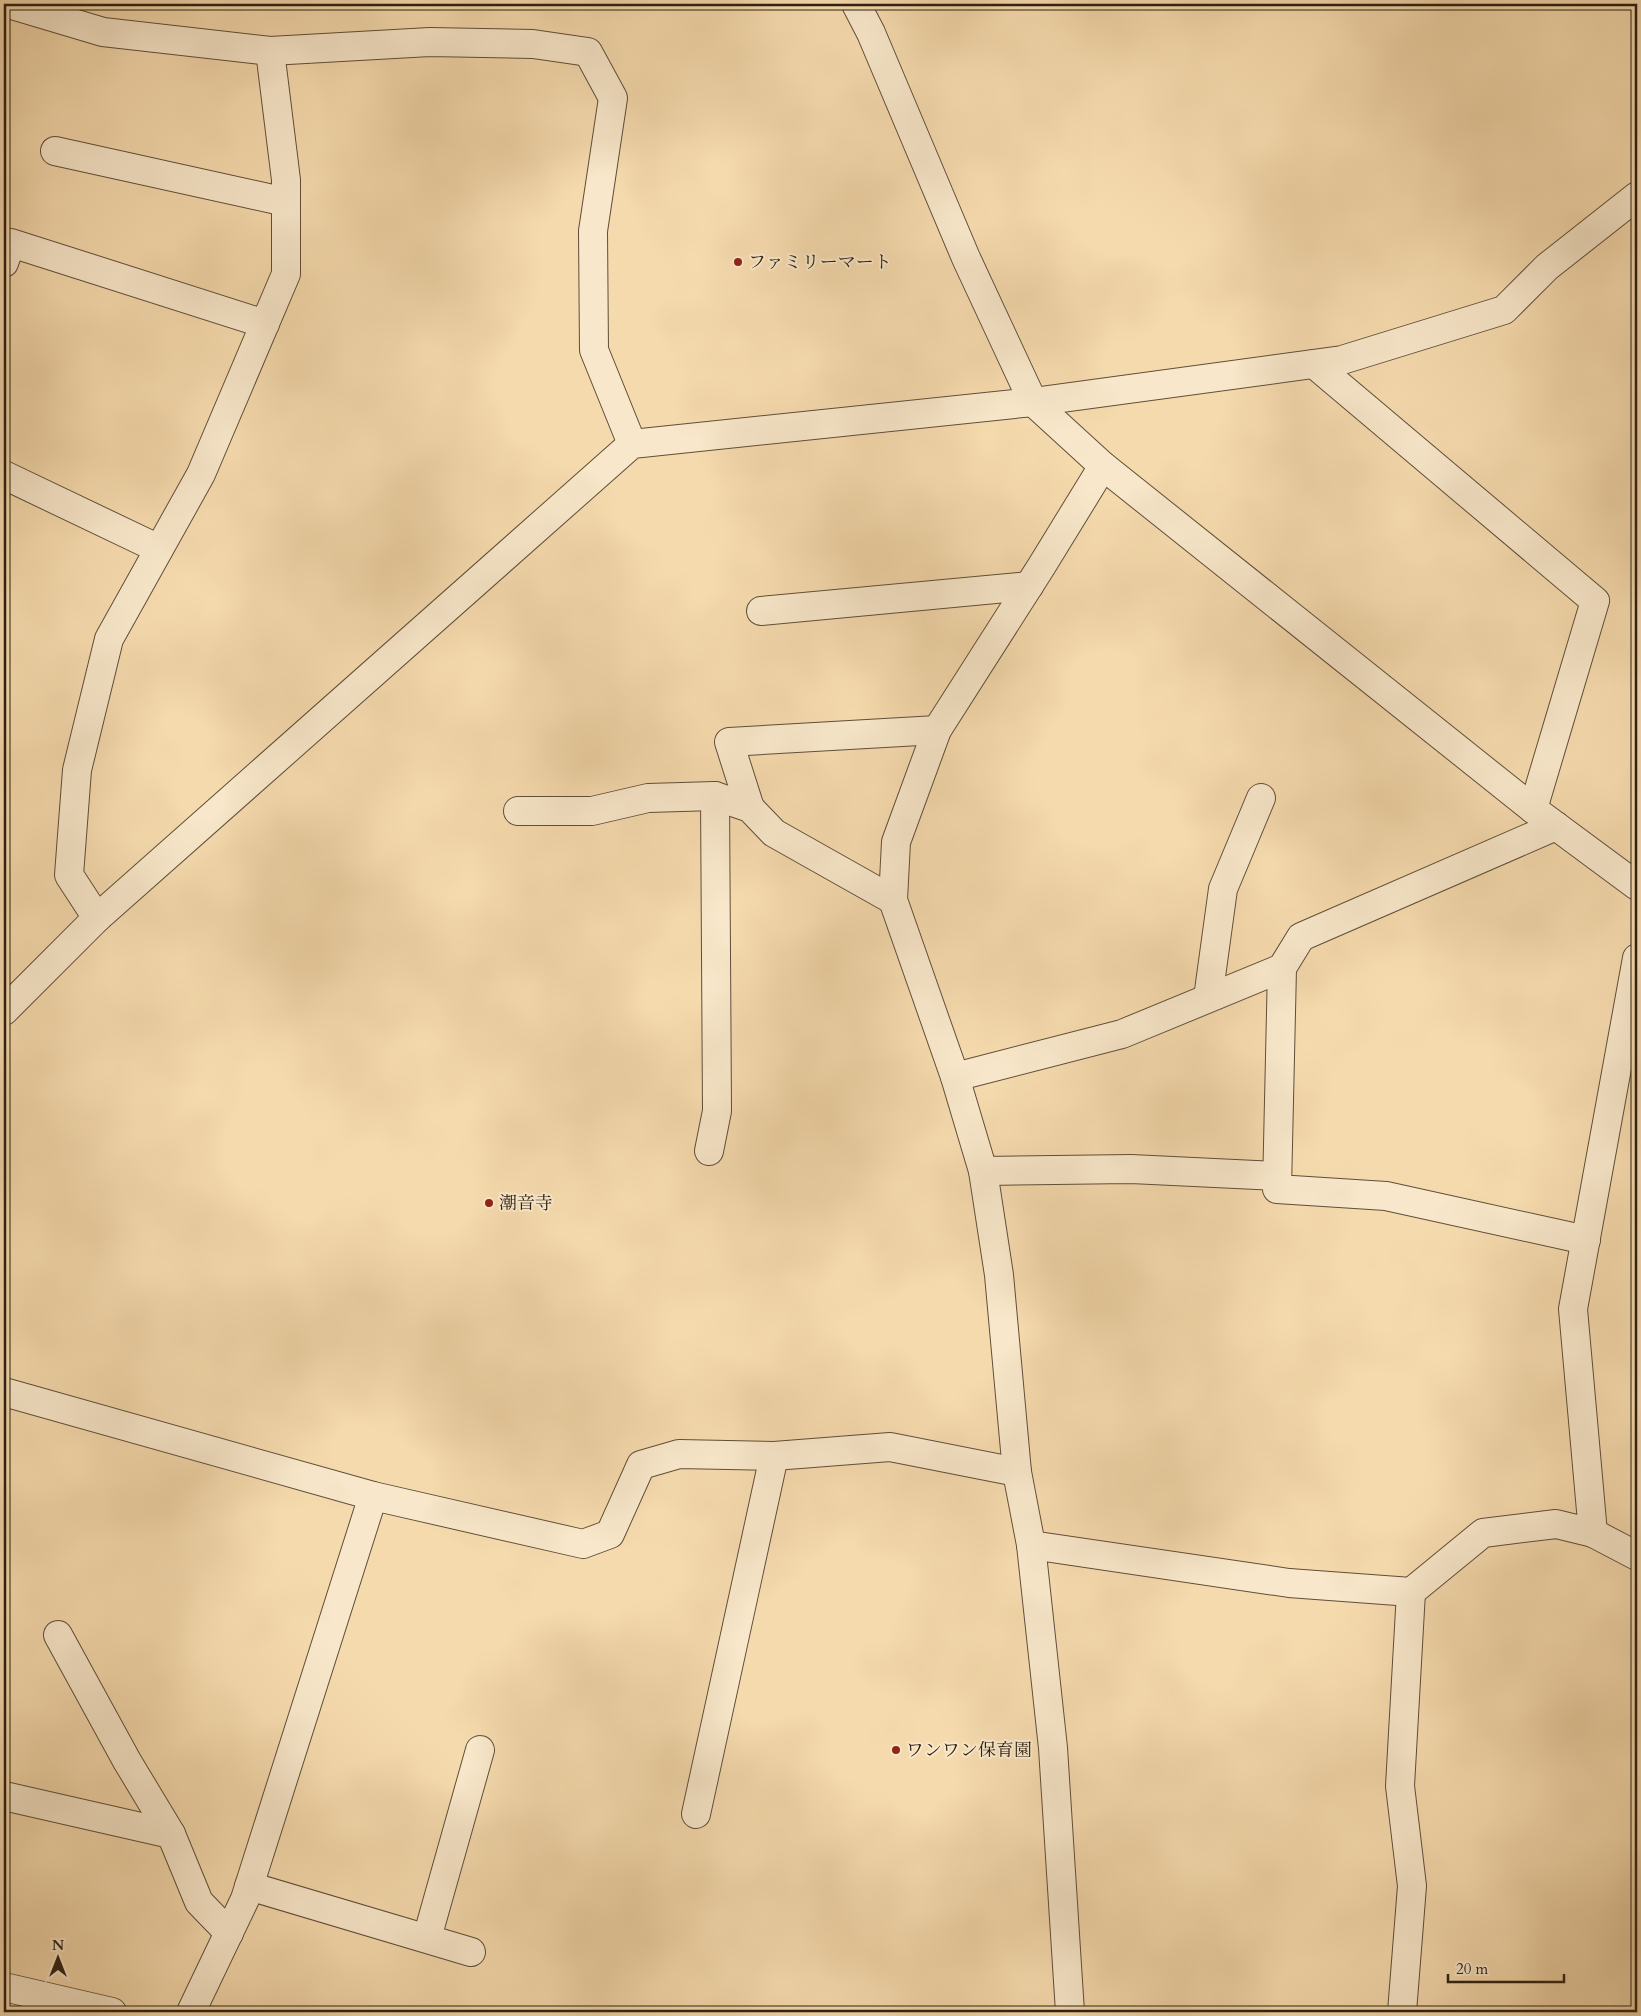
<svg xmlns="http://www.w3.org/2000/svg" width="1641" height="2016" font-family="Cardo,'Noto Serif JP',serif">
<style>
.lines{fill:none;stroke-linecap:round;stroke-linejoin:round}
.minor-casing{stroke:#5f4e39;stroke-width:30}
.tertiary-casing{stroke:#5f4e39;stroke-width:30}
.minor{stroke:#f8e7ca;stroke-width:28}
.tertiary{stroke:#f8e7ca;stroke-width:28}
.poi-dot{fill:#8f2418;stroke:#f8e7ca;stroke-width:2}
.labels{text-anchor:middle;stroke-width:4;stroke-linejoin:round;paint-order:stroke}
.poi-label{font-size:18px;fill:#2d2012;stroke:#f8e7ca;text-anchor:start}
</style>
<rect width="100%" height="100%" fill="#f5daad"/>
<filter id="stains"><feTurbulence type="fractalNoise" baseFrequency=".004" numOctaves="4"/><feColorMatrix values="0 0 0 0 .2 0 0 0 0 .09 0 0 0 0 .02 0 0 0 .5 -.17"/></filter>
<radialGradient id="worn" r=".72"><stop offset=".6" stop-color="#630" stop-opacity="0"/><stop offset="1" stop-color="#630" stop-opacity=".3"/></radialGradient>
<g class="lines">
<!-- minor casing -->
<g class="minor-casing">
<g id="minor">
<polyline points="9,4 103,32 270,51 430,42 533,44 588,52 613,98 593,231 594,350 632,444"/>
<polyline points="55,151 286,202"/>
<polyline points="4,263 11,243 265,324"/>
<polyline points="1314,364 1595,601 1533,809"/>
<polyline points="1033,402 1342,360 1504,310 1547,267 1637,196"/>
<polyline points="4,475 159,549"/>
<polyline points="761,611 1029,586"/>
<polyline points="750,808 729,742 937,730"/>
<polyline points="518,811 592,811 648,798 715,796 750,808 774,833 893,900"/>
<polyline points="97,918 69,875 77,770 109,639 201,474 286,274 286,180 270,51"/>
<polyline points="1282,968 1277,1189 1386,1196 1586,1240"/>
<polyline points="1208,998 1223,889 1261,798"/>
<polyline points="955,1077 1122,1034 1282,968 1301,937 1556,826"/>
<polyline points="709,1151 717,1111 715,796"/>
<polyline points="983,1171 1131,1169 1277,1176"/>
<polyline points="4,1392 373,1496 583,1544 610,1534 641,1465 679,1454 774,1456 890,1447 1017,1472"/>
<polyline points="1593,1533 1573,1309 1637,958"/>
<polyline points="1031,1545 1289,1583 1411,1592 1483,1533 1556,1524 1593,1533 1637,1556"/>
<polyline points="58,1635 127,1761 171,1834 199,1902 229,1933"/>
<polyline points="4,1796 171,1834"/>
<polyline points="696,1814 774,1456"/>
<polyline points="249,1886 471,1952"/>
<polyline points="427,1938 480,1750"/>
<polyline points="4,1987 112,2012"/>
<polyline points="191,2012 245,1899 373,1496"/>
<polyline points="1070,2012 1053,1748 1031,1545 1017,1472 999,1275 983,1171 955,1077 893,900 896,842 937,730 1041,567 1103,466"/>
<polyline points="1402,2012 1412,1886 1400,1786 1411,1592"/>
</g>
</g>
<!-- tertiary casing -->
<g class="tertiary-casing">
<g id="tertiary">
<polyline points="856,4 871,33 966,258 1033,402 1103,466 1533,809 1637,886"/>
<polyline points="4,1011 97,918 632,444 1033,402"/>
</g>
</g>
<!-- minor -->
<use href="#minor" class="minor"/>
<!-- tertiary -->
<use href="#tertiary" class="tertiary"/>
</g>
<!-- markers -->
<g class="poi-dot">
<circle cx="738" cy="262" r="5"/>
<circle cx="489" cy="1203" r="5"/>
<circle cx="896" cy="1750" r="5"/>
</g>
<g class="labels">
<!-- poi labels -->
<g class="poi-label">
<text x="748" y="268">ファミリーマート</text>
<text x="499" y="1209">潮音寺</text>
<text x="906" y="1756">ワンワン保育園</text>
</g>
</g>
<!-- margin -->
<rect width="1641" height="2016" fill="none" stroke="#f5daad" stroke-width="20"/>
<rect x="5" y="5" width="1631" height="2006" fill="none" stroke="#2d2012" stroke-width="2.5"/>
<rect x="10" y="10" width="1621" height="1996" fill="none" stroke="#2d2012"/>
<!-- north arrow -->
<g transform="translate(58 1958)" stroke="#f8e7ca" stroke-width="4" paint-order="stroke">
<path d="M0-4L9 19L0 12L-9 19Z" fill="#2d2012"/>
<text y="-8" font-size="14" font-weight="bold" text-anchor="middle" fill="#2d2012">N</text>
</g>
<!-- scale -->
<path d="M1448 1974v8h116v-8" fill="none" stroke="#2d2012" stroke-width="2.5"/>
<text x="1456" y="1974" font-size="15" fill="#2d2012" stroke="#f8e7ca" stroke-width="4" paint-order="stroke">20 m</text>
<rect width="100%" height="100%" filter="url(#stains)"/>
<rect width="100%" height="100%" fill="url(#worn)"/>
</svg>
